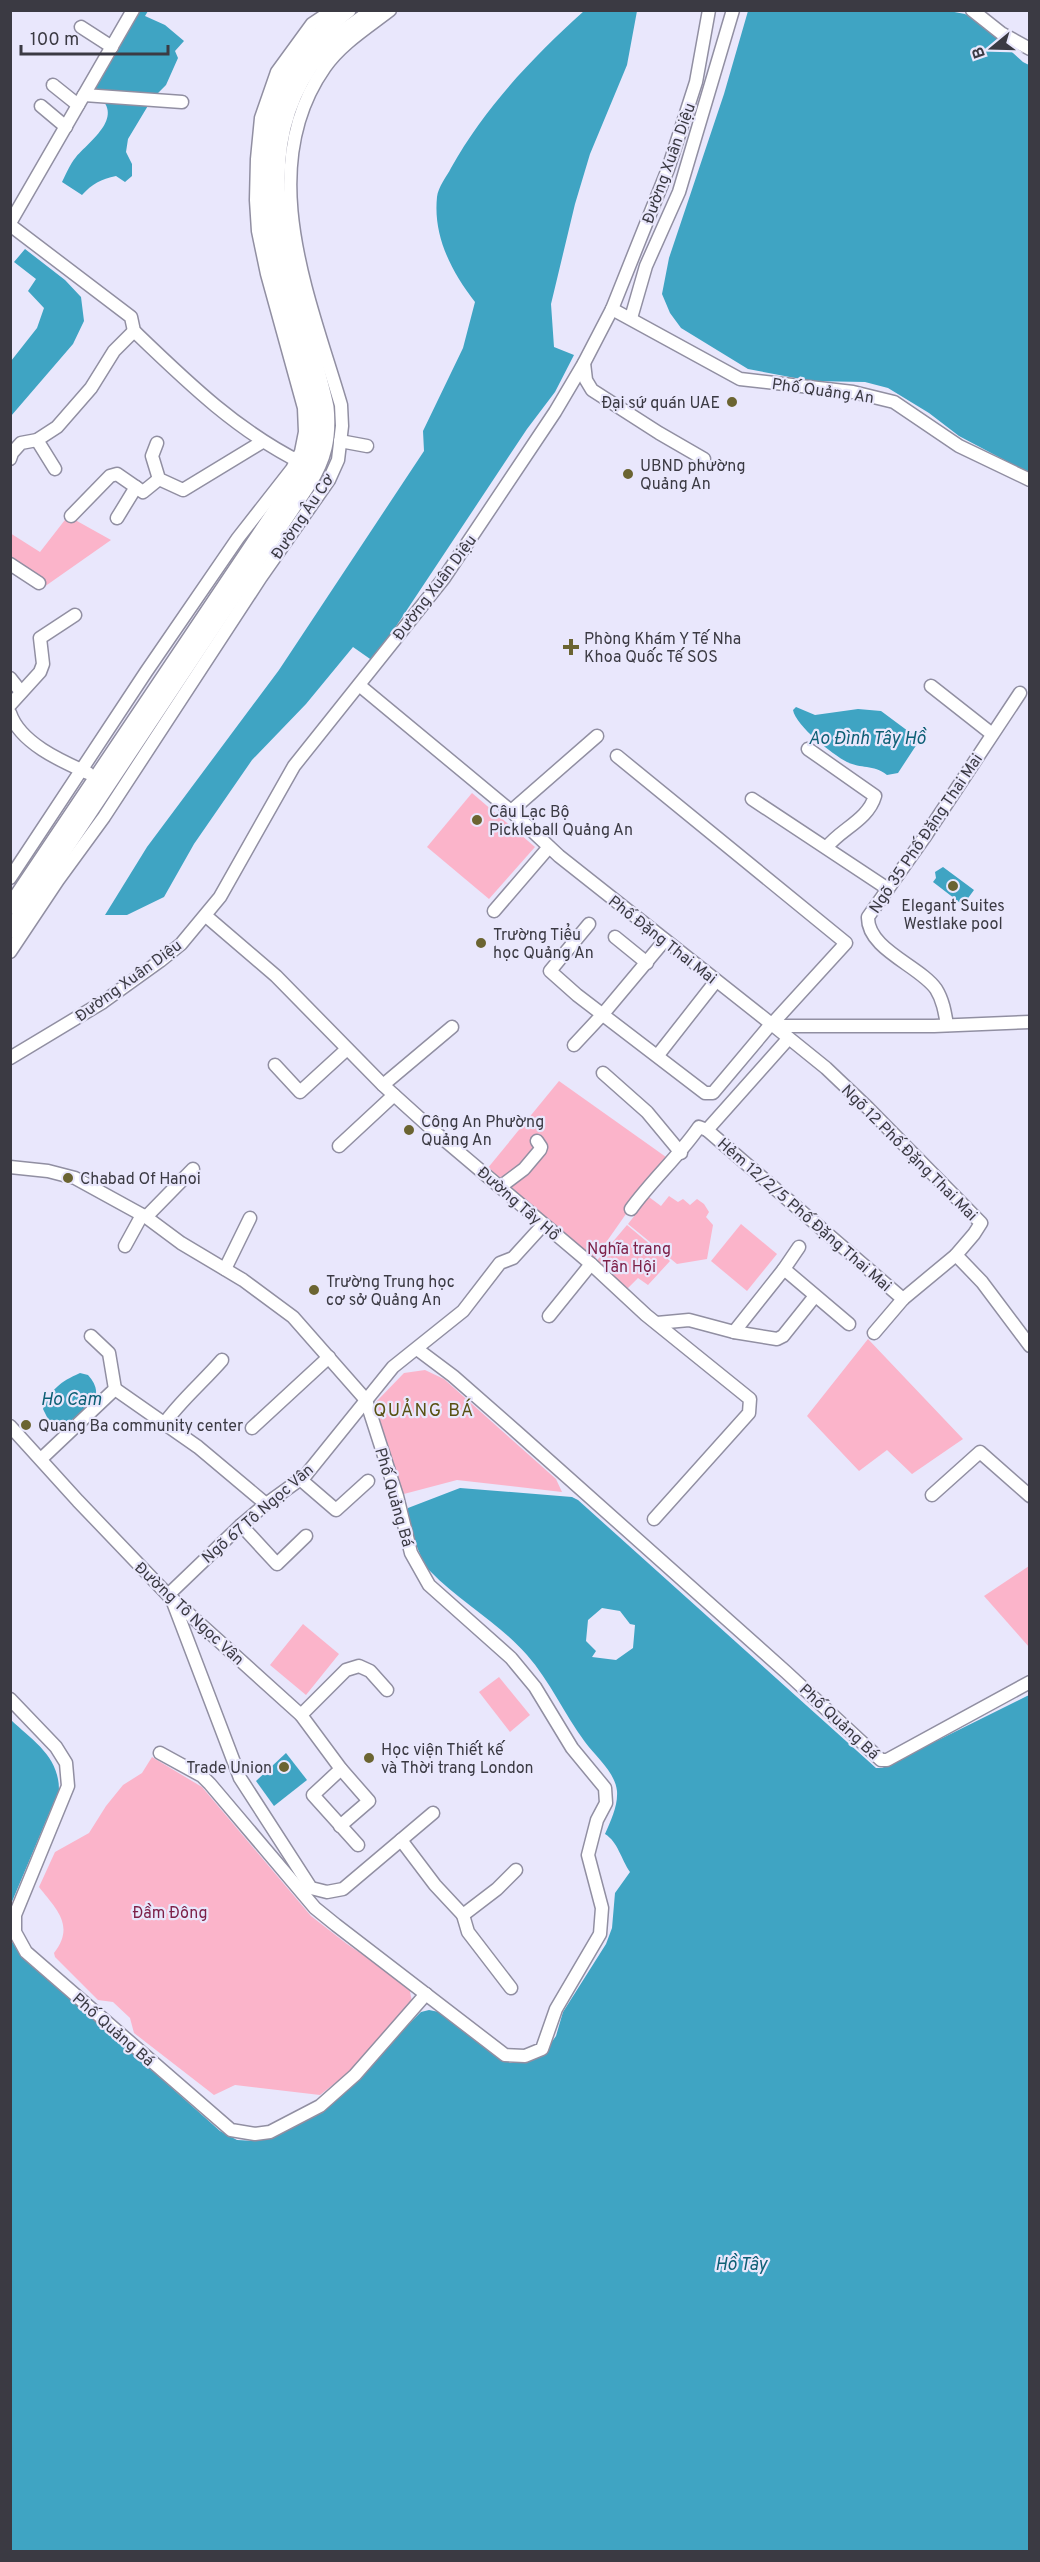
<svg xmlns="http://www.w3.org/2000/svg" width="1040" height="2562" font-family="Overpass,sans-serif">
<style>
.green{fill:#fbb4ca}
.water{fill:#3fa4c3}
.pier{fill:#e9e7fc}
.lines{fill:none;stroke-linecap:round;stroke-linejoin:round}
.minor-casing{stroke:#918fa2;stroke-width:15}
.major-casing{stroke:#918fa2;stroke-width:18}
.minor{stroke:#fff;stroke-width:12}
.major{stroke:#fff;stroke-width:15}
.poi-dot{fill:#6b6431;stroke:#e9e7fc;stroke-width:2}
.labels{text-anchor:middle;stroke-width:4.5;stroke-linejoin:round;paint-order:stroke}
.street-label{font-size:16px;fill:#3b3a43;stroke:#e9e7fc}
.poi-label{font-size:16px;fill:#3b3a43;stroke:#e9e7fc;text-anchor:start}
.park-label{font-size:16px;fill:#7d2048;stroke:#e9e7fc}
.water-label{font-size:18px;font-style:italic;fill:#0d5f75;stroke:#e9e7fc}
.neighbourhood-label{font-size:18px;letter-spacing:1.5px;fill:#585012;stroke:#e9e7fc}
</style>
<rect width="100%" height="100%" fill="#e9e7fc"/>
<!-- green -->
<g class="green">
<polygon points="68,516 111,540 44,587 11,565 10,533 40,552"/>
<polygon points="472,793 535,847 489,899 427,847"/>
<polygon points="559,1081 666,1157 593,1261 487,1169"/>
<polygon points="669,1196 678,1202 683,1199 690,1205 697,1199 704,1204 709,1212 706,1217 713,1225 707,1259 677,1264 628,1224 649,1197 661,1206"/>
<polygon points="741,1224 777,1254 747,1291 711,1261"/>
<polygon points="627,1225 670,1261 648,1285 638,1278 625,1291 594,1264"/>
<polygon points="868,1339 963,1439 912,1474 887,1450 859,1471 807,1416"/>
<polygon points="425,1370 444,1379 556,1479 562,1492 457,1480 400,1495 373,1405 404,1373"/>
<polygon points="1029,1566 1029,1647 984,1596"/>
<polygon points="303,1624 339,1654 306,1695 270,1665"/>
<polygon points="499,1677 530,1715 510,1732 479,1692"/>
<path d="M152,1757L202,1787L311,1916L347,1944L409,1986L412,2002L354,2068L320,2095L235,2085L214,2095L134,2033L130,2018L113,2002L98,2000L55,1957L54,1953C76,1925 55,1908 39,1887L55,1852L89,1833L106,1806L123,1785L142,1773Z"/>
</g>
<!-- water -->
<g class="water">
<polygon points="944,10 965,14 981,24 1023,62 1029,65 1029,473 959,436 929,413 888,388 865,382 811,381 748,369 681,328 670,313 662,294 669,258 724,94 748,11"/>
<path d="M135,11H148L145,16L165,25L184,41L175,51L178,58L166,85L152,99L128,139L126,152L132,164V176L125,182L116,176C101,179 92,184 82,195L62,182C66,174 70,164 76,157C94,137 128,114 92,91Z"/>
<path d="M584,11H637L627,65L590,154L575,204L551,304L554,347L574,355L555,392L527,429L373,661L353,647L306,704L252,760L194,844L164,897L127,915H105L147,847L279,670L424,451L423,431L463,348L475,302C451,271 433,236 437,197C438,187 447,176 451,168C485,107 533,57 584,11Z"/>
<polygon points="25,249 65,280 81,297 84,321 73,344 11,416 11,361 37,328 44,308 28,291 36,279 14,262"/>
<path d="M796,707L815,715L858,709L881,711L916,737L917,744L898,773L887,775C873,764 861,769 847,762C832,754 796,726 793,710Z"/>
<polygon points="943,867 974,890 963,905 933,882 936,878 935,872"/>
<path d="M80,1373L88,1375C109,1398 85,1413 66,1427L50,1423L43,1409C51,1389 60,1382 80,1373Z"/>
<path d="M460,1488L572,1497L578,1500L876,1768H882L1029,1695V2551H11L10,1938L17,1950L220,2131L237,2140L255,2141L316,2116L421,2012L429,2010L439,2012L510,2063L526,2062L544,2053L556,2036L563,2012L606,1944L612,1928L615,1893L630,1872C621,1859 618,1842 605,1834C611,1820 618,1806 617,1791C615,1772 596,1757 585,1742C564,1714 550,1681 527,1655C498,1622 460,1602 430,1571C421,1563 406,1520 408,1508Z"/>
<path d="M11,1720C33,1741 59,1756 59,1790L11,1904Z"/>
<polygon points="286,1753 307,1780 274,1806 256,1781"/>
</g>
<!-- pier -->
<polygon class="pier" points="602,1608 620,1611 630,1624 635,1625 633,1648 616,1660 592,1657 596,1651 586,1641 588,1620"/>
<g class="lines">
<!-- minor casing -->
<g class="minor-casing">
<g id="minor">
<polyline points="972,10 1001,33 1030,49"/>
<polyline points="81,27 112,47"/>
<polyline points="53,85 78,105"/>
<polyline points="84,95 182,102"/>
<polyline points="41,106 66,127"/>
<polyline points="10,223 133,10"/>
<path d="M10,225L131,317L134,331C186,381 237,431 302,463"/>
<polyline points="612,309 740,379 853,392 894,402 959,446 1030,480"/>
<polyline points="631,318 646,266 679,192 733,10"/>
<polyline points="584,363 586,380 592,390 659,433 704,459"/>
<polyline points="37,440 55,469"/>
<polyline points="340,441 367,446"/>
<polyline points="157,443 152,456 159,479 183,490 262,442"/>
<polyline points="10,459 12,453 21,443 37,440 57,427 91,388 114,351 134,331"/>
<polyline points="71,516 110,476 117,474 143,492 159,479"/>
<polyline points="117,518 136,487"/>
<polyline points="10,564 39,583"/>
<polyline points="10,678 21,692"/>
<polyline points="359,685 511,811 559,856 774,1026 934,1026 1030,1022"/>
<polyline points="931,686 992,734"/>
<polyline points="10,705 40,672 43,664 40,638 75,615"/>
<path d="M10,713C20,743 61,761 88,773"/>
<path d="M808,749L875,796C868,820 841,829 827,847"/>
<polyline points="617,756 846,943 772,1024"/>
<polyline points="752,799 888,889"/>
<polyline points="511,811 597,736"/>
<polyline points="10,878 146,672 238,538 292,469 301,452 305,432 304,408 267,274 258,231 256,200 257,159 261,118 277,72 312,24 333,10"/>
<polyline points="494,911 549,847"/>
<polyline points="206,916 276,976 383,1085 435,1132 591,1264 646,1315 750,1399 749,1413 654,1519"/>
<polyline points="589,924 550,971 577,995 705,1093 713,1093 771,1024"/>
<polyline points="615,937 647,963"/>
<path d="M10,952L58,880L104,817L261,577L329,480L338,460L342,426L341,405C310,299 253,169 325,67C341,44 368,27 390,10"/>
<path d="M947,1025C945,1013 943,1000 936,989C920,966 867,949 868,917L924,838L1020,693"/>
<polyline points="774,1026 826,1068 868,1108 981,1223 974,1234 956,1255 982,1282 1030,1346"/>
<polyline points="574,1045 603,1014 665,940"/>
<polyline points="658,1055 716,981"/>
<polyline points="10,1058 103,1002 160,961 181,944 220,897 294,766 444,578 555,412 584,363 612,309 668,169 696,82 709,10"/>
<polyline points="275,1065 300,1092 347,1049"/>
<polyline points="603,1073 647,1112 681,1153"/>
<polyline points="383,1085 452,1027"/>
<polyline points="707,1130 903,1299"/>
<polyline points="339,1146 394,1095"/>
<polyline points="10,1167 48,1171 75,1178 146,1217 181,1243 243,1280 293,1317 366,1400 397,1496 411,1553 429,1585 511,1658 535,1687 572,1748 605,1788 606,1803 597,1820 588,1855 602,1908 600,1934 556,2009 542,2049 525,2056 505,2055 336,1925 315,1908 210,1784 202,1776 160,1753"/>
<polyline points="500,1187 524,1169 540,1150 541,1147 537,1141"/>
<path d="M631,1209C652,1180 679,1156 699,1127L707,1130L788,1039"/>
<polyline points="146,1217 193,1169"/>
<polyline points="125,1246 142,1215"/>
<polyline points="225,1269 250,1218"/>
<polyline points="784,1269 799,1247"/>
<polyline points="549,1316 591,1264"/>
<polyline points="657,1323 689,1320 734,1332 777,1339 783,1336 815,1296"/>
<polyline points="734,1332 784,1269 849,1324"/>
<polyline points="874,1333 903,1299 956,1255"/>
<polyline points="417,1349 453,1376 519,1434 786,1672 881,1760 887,1760 1030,1682"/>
<polyline points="115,1389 198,1447 266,1504"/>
<path d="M164,1424C180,1401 203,1382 222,1360"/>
<polyline points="10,1426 78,1501 168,1595 301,1715 341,1769 369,1801 340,1826"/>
<polyline points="252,1428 329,1357"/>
<polyline points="41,1459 115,1389 109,1353 91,1336"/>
<polyline points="300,1479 336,1510 368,1481"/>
<polyline points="932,1495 980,1452 1030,1496"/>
<polyline points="241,1525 277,1564 306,1536"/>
<polyline points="168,1595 241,1525 266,1504 305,1476 393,1367 463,1311 500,1263 513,1258 543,1225"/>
<polyline points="173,1602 240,1778 311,1888 327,1892 343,1889 433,1813"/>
<polyline points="10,1699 56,1747 66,1763 68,1786 15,1915 15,1932 26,1952 231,2130 255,2134 270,2132 320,2106 355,2075 426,1994"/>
<polyline points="301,1715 346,1670 359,1666 370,1671 387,1690"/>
<polyline points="341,1769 313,1795 358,1845"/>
<polyline points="401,1840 435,1885 463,1915 497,1889 516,1870"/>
<polyline points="463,1915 468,1932 511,1988"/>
</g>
</g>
<!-- major casing -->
<g class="major-casing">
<g id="major">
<path d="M10,907L297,479C331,425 309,387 293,331C266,241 241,133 305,51C316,36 333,22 348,10"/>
<path d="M10,931L308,484C324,459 329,437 326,407C301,292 233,159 320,53C334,36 356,24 374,10"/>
</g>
</g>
<!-- minor -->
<use href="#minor" class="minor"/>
<!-- major -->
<use href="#major" class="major"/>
</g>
<!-- markers -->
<g class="poi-dot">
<circle cx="732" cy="402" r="6"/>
<circle cx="628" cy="474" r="6"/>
<path d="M568 638h6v6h6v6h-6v6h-6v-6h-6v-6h6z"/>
<circle cx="477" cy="820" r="6"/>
<circle cx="953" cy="886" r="6"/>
<circle cx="481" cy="943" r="6"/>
<circle cx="409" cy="1130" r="6"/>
<circle cx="68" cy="1178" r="6"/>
<circle cx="314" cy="1290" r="6"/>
<circle cx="26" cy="1425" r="6"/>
<circle cx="369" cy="1758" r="6"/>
<circle cx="284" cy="1767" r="6"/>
</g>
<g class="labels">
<!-- street labels -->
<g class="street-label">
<text transform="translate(668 163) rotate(-70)" y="6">Đường Xuân Diệu</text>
<text transform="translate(823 390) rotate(8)" y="6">Phố Quảng An</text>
<text transform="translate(302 516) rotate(-56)" y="6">Đường Âu Cơ</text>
<text transform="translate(434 587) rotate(-53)" y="6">Đường Xuân Diệu</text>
<text transform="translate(925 833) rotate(-56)" y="6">Ngõ 35 Phố Đặng Thai Mai</text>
<text transform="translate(663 939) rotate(38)" y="6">Phố Đặng Thai Mai</text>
<text transform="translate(128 980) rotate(-36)" y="6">Đường Xuân Diệu</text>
<text transform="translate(910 1152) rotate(45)" y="6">Ngõ 12 Phố Đặng Thai Mai</text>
<text transform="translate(519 1203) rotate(41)" y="6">Đường Tây Hồ</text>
<text transform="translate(805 1214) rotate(41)" y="6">Hẻm 12/2/5 Phố Đặng Thai Mai</text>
<text transform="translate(395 1497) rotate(74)" y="6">Phố Quảng Bá</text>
<text transform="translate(257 1513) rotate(-41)" y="6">Ngõ 67 Tô Ngọc Vân</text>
<text transform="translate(190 1613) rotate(43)" y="6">Đường Tô Ngọc Vân</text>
<text transform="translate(840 1721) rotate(43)" y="6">Phố Quảng Bá</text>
<text transform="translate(114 2029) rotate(41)" y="6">Phố Quảng Bá</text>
</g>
<!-- poi labels -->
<g class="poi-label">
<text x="720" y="408" text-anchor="end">Đại sứ quán UAE</text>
<text x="640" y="471">UBND phường<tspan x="640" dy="18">Quảng An</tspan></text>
<text x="584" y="644">Phòng Khám Y Tế Nha<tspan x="584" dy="18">Khoa Quốc Tế SOS</tspan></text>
<text x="489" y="817">Câu Lạc Bộ<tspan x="489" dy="18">Pickleball Quảng An</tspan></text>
<text x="953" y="911" text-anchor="middle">Elegant Suites<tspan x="953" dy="18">Westlake pool</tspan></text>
<text x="493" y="940">Trường Tiểu<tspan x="493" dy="18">học Quảng An</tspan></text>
<text x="421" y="1127">Công An Phường<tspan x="421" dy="18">Quảng An</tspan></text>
<text x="80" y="1184">Chabad Of Hanoi</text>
<text x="326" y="1287">Trường Trung học<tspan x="326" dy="18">cơ sở Quảng An</tspan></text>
<text x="38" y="1431">Quang Ba community center</text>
<text x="381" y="1755">Học viện Thiết kế<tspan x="381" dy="18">và Thời trang London</tspan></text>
<text x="272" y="1773" text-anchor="end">Trade Union</text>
</g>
<!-- park labels -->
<g class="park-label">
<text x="629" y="1254">Nghĩa trang<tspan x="629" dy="18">Tân Hội</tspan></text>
<text x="170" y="1918">Đầm Đông</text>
</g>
<!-- water labels -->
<g class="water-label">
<text x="867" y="744">Ao Đình Tây Hồ</text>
<text x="71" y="1405">Ho Cam</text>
<text x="741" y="2270">Hồ Tây</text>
</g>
<!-- neighbourhood labels -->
<g class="neighbourhood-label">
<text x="424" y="1416">QUẢNG BÁ</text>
</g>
</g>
<!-- border -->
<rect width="1040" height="2562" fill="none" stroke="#3b3a43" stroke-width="24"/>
<!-- north arrow -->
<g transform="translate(992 48) rotate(251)" stroke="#e9e7fc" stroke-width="4.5" paint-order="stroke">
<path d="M0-4.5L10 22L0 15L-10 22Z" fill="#3b3a43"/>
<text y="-9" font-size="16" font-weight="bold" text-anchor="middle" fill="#3b3a43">B</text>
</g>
<!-- scale -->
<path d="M21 45v9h147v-9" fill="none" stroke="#3b3a43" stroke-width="3"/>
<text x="30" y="45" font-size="18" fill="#3b3a43" stroke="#e9e7fc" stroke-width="4.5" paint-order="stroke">100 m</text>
</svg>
